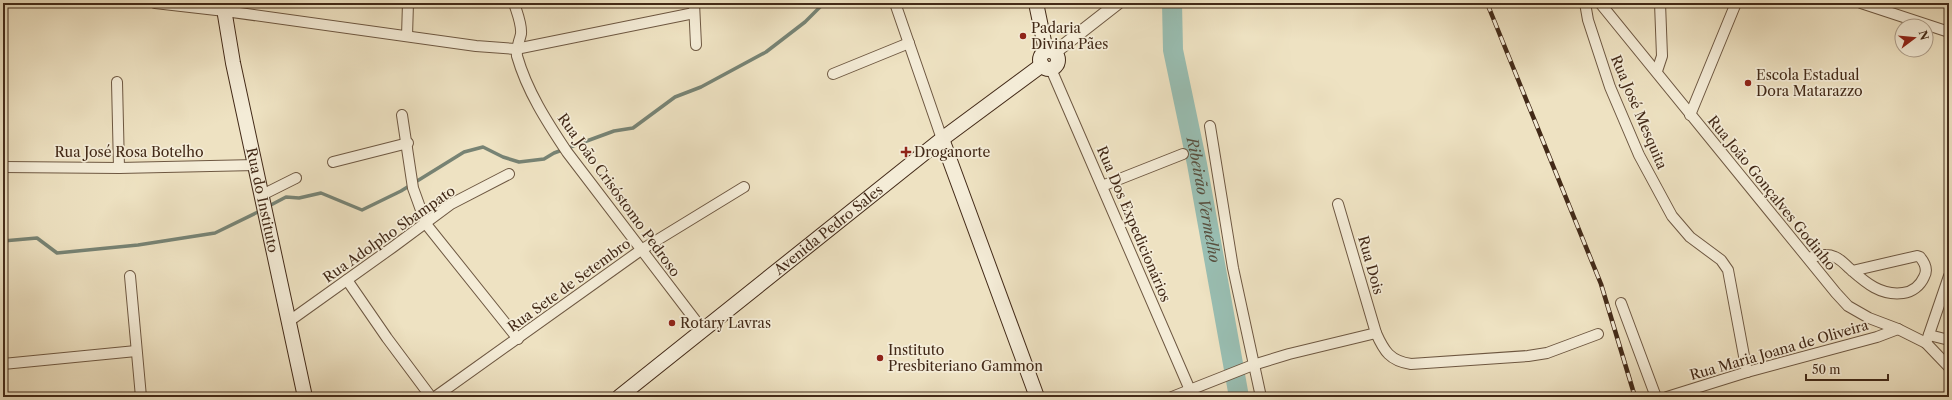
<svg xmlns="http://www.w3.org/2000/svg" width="1952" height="400" font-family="'Libre Caslon Text',serif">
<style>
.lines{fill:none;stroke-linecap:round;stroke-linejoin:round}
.stream{stroke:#778374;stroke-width:3.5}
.river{stroke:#99beb2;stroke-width:20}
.minor-casing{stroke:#6e5842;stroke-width:12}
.tertiary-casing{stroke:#6e5842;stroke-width:14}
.secondary-casing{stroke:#432a18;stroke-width:16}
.minor{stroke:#f4ecd7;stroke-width:10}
.tertiary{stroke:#f4ecd7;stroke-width:12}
.secondary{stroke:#f4ecd7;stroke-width:14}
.rail-casing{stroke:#432a18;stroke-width:4.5}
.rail{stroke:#f4ecd7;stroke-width:3;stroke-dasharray:9;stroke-linecap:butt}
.poi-dot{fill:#8f2418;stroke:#f4ecd7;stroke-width:1.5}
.labels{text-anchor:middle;stroke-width:3.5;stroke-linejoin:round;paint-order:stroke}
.poi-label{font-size:14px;fill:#432a18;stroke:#f4ecd7;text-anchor:start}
.street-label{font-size:14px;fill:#432a18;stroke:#f4ecd7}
.water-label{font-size:15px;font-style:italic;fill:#584f3e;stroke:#f4ecd7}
</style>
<rect width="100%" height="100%" fill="#eee2c2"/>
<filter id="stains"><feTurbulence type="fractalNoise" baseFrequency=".005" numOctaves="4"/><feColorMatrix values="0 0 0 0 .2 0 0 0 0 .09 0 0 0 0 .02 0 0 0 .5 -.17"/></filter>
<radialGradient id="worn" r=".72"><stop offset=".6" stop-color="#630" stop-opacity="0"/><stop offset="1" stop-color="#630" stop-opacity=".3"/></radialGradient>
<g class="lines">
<!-- stream -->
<g class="stream">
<polyline points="267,207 286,197 299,198 321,193 362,210 401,191 464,152 483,147 503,157 519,162 544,159 554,153 614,131 633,128 675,97 701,87 766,52 805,22 824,3"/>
<polyline points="3,241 37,238 57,253 138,245 215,233 262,210"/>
<polyline points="1947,397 1949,396"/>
</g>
<!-- river -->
<path class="river" id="s1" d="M1172,3L1173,50L1197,164L1239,397"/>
<!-- minor casing -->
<g class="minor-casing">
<g id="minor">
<polyline points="155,3 225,11 476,46 516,49 694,13"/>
<path d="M514,3C517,13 522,24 521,34C519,43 516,47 517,56C527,91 547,122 567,152L702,329"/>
<polyline points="694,3 696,45"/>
<polyline points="895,3 942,139"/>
<polyline points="1585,3 1588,20 1610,87 1639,155 1672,216 1690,237 1721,260 1728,270 1747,372"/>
<polyline points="1600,3 1836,293 1848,306 1869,318 1898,329 1926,343 1949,367"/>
<polyline points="1861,3 1949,32"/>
<polyline points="407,36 408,3"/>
<polyline points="1051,69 1190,390"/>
<polyline points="1657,71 1662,56 1660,3"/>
<polyline points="833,74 909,43"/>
<polyline points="117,82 119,168"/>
<polyline points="402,115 413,188 426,224 518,339"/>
<polyline points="1690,115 1736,3"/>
<polyline points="1210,126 1233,268 1261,397"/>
<polyline points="333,162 408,143"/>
<polyline points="3,167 119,168 256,165"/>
<polyline points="1102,186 1183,154"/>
<polyline points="262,195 296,178"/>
<path d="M1338,204L1376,333C1384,351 1390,361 1411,364L1528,356L1547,353L1598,334"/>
<path d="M1808,258C1817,256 1826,253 1835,257C1840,259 1845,264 1849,268C1865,282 1880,296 1903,293C1912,292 1920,286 1924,277C1928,270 1925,263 1920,257L1917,256L1852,271"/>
<polyline points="130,276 141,397"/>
<polyline points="347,280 387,338 431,397"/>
<polyline points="1621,303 1656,397"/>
<polyline points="288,322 393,247 451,204 509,174"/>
<polyline points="1929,335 1949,340"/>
<polyline points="1926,343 1949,276"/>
<polyline points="3,364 136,351"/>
<polyline points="435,397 641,250 744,187"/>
<polyline points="1172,397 1253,365 1289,354 1376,333"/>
<polyline points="1667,397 1747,372 1877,337 1898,329"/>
</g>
</g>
<!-- tertiary casing -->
<g class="tertiary-casing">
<polyline id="tertiary" points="1054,53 1118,3"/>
</g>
<!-- secondary casing -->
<g class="secondary-casing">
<g id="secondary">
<path id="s2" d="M223,3L233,63L305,397"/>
<polyline points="1036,3 1046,51"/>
<circle cx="1049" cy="60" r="9"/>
<polyline points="942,139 1037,397"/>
<path id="s3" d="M619,397L942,139L1042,65"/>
</g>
</g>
<!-- minor -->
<use href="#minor" class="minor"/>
<!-- tertiary -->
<use href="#tertiary" class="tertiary"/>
<!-- secondary -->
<use href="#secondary" class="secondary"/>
<!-- rail casing -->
<g class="rail-casing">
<polyline id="rail" points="1487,3 1601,284 1635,397"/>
</g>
<!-- rail -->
<use href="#rail" class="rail"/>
</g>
<!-- markers -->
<g class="poi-dot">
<circle cx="1023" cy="36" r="4"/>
<circle cx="1748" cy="83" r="4"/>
<path d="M904 146h4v4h4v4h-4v4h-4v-4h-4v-4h4z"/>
<circle cx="672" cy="323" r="4"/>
<circle cx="880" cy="358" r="4"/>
</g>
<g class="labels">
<!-- poi labels -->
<g class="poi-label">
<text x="1031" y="33">Padaria<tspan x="1031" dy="16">Divina Pães</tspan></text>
<text x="1756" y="80">Escola Estadual<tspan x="1756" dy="16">Dora Matarazzo</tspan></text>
<text x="914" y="157">Droganorte</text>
<text x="680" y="328">Rotary Lavras</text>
<text x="888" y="355">Instituto<tspan x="888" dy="16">Presbiteriano Gammon</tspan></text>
</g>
<!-- street labels -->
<g class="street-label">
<text transform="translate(1639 112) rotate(67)" y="5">Rua José Mesquita</text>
<text x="129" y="157">Rua José Rosa Botelho</text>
<text transform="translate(1772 193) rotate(51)" y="5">Rua João Gonçalves Godinho</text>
<text transform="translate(619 195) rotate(54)" y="5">Rua João Crisóstomo Pedroso</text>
<text dy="5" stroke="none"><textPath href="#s2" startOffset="201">Rua do Instituto</textPath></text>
<text transform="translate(1134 224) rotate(67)" y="5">Rua Dos Expedicionários</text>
<text dy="5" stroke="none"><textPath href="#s3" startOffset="268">Avenida Pedro Sales</textPath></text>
<text transform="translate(389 234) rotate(-35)" y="5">Rua Adolpho Sbampato</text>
<text transform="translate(1371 265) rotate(74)" y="5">Rua Dois</text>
<text transform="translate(569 285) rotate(-36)" y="5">Rua Sete de Setembro</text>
<text transform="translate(1779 350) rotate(-16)" y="5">Rua Maria Joana de Oliveira</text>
</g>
<!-- water labels -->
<g class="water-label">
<text dy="5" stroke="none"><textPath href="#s1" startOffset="200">Ribeirão Vermelho</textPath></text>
</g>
</g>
<!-- margin -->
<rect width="1952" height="400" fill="none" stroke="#eee2c2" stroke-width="16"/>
<rect x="4" y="4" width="1944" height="392" fill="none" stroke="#432a18" stroke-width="2"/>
<rect x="8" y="8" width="1936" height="384" fill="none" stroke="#432a18"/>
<!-- north arrow -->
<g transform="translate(1914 38) rotate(74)"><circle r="19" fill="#f4ecd7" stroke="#ad9e8b"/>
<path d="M0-3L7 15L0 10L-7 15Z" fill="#8f2418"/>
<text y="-6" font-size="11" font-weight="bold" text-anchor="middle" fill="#432a18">N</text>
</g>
<!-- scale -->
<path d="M1806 374v6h82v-6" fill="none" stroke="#432a18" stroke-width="2"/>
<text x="1812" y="374" font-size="12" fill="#432a18" stroke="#f4ecd7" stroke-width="3" paint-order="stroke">50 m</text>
<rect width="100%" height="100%" filter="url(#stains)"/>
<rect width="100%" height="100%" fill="url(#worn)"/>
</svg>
